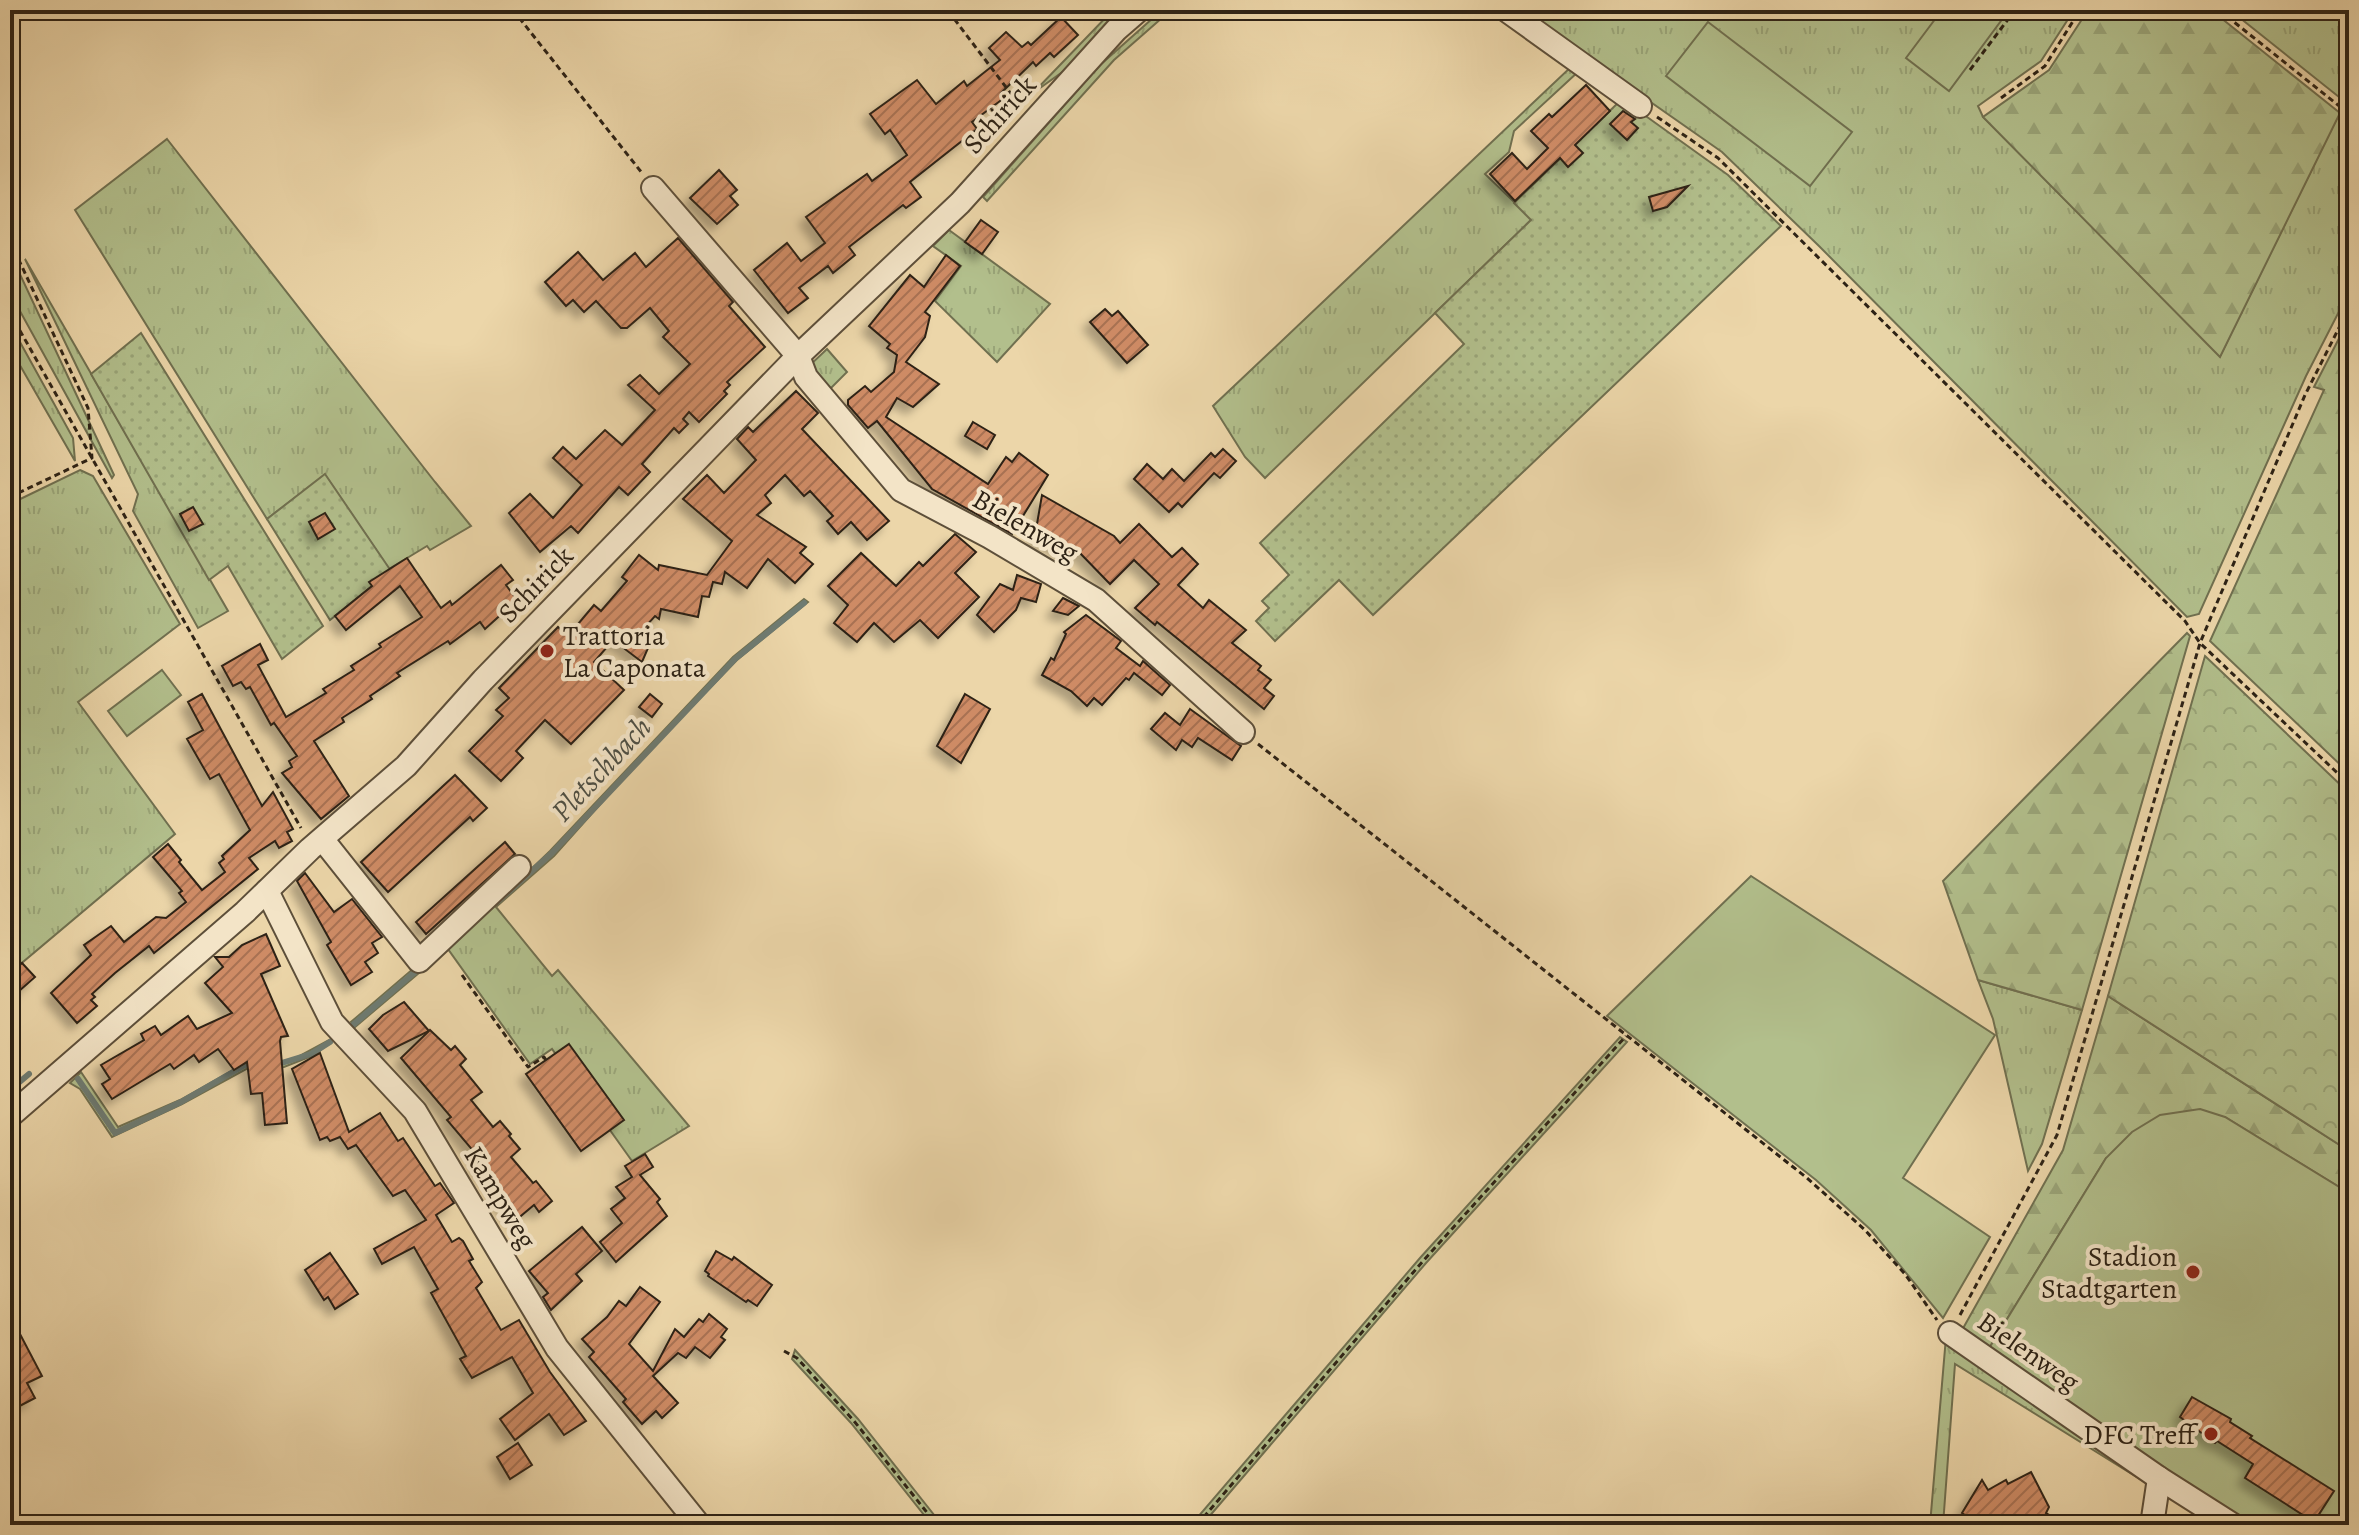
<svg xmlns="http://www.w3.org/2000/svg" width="2359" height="1535" font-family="Alegreya,serif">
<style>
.grass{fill:url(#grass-tufts);stroke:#707050;stroke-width:2}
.forest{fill:url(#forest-firs);stroke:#707050;stroke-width:2}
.park{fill:url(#park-crowns);stroke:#707050;stroke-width:2}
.garden{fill:url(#garden-dots);stroke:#707050;stroke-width:2}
.pitch{fill:#b2bf8c;stroke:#707050;stroke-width:2}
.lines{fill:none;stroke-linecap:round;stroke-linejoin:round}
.stream{stroke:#6e7b72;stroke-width:6}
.building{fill:url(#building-hatch);stroke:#2d2215;stroke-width:2;filter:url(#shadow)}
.minor-casing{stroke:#5d4f3a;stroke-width:26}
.path{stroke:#2d2215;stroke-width:3;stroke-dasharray:6 4;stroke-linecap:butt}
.minor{stroke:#f3e4c7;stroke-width:22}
.poi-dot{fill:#8f2418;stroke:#f3e4c7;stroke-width:3}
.labels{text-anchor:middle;stroke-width:8;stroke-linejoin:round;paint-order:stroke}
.street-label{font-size:28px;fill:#2d2215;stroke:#f3e4c7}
.poi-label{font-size:28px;fill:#2d2215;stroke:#f3e4c7;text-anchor:end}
.water-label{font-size:30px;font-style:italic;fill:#4e4f44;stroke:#f3e4c7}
</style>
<defs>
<pattern id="grass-tufts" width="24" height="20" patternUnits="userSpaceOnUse" patternTransform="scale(2)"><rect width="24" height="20" fill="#b2bf8c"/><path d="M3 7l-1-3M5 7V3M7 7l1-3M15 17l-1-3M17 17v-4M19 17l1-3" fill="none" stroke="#99a478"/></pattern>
<pattern id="forest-firs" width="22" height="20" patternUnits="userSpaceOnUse" patternTransform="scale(2)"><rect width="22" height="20" fill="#b2bf8c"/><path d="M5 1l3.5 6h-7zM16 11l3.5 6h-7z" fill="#99a478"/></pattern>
<pattern id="park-crowns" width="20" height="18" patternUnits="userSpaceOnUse" patternTransform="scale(2)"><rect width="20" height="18" fill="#b2bf8c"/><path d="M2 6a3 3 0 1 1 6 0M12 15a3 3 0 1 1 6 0" fill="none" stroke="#99a478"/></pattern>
<pattern id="garden-dots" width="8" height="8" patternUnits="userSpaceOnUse" patternTransform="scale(2)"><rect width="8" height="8" fill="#b2bf8c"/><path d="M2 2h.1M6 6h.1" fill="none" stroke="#99a478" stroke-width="1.8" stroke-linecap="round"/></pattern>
<pattern id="building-hatch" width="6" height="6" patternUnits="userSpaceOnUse" patternTransform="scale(2)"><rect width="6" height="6" fill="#ce8b65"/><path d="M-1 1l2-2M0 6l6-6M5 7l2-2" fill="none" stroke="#a87152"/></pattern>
<filter id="shadow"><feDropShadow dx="-7" dy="7" stdDeviation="4" flood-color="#0004"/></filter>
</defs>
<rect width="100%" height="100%" fill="#ecd6a9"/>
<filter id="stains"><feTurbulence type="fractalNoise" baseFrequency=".0025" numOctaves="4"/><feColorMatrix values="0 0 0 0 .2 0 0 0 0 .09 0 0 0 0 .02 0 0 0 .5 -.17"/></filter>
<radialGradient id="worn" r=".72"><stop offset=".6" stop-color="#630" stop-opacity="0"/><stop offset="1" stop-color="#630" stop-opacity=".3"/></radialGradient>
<!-- grass -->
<g class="grass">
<polygon points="1113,10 1128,10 1068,68 1033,93"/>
<polygon points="1162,10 1171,10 1114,60 987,201 983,197 1099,66"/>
<polygon points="1519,10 2074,10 2041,61 1978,106 1983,117 2220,356 2337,118 2349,121 2349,292 2306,376 2199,614 2187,617 1819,246 1722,152"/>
<polygon points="2230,10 2349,10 2349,105"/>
<polygon points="1573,65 1580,70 1514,131 1509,152 1485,174 1532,219 1265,478 1245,457 1213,406"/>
<polygon points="167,139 435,482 471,526 430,550 427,546 389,569 325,475 267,519 75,210"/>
<polygon points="949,230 1050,304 997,362 935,301 961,266 933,246"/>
<polygon points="10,253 114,475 112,478 10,293"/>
<polygon points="25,259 228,611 198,628 133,511 138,494"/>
<polygon points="10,324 73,438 75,461 10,348"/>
<polygon points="827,349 847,372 828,391 809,366"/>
<polygon points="80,470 93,476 180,624 78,702 175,834 11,972 10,504"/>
<polygon points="804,599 808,602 737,660 637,763 554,856 496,907 552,976 558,970 689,1126 632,1161 552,1049 530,1064 448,949 550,851 733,657"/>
<polygon points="414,968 419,973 355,1027 351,1022"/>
<polygon points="1978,980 2082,1010 2042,1144 2028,1171 1993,1019"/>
<polygon points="1620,1037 1627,1042 1426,1263 1202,1525 1191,1525 1420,1258"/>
<polygon points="331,1039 333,1041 314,1055 284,1067 248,1068 182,1104 112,1137 80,1089 70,1083 81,1072 118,1127 180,1100 246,1063 281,1062 296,1058"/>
<polygon points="1946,1337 2140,1472 2143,1481 1955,1364 1943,1525 1930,1525"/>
<polygon points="795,1350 858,1419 942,1525 932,1525 851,1423 792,1359"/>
</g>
<!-- forest -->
<g class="forest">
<polygon points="2088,10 2211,10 2340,113 2220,357 1983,117 2049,70"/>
<polygon points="2349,319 2349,773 2210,641 2324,390 2314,387"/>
<polygon points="2187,633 2190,636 2082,1010 1978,980 1943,881"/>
<polygon points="2108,996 2349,1151 2349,1193 2225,1117 2106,1158 1988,1350 1961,1332 2063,1150"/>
</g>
<!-- park -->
<polygon class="park" points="2205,656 2349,793 2349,1151 2108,996"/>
<!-- garden -->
<g class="garden">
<polygon points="1622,99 1728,175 1781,226 1373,615 1339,580 1275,641 1256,621 1269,608 1262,601 1289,575 1260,543 1464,344 1435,313 1531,220 1514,203"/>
<polygon points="141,333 323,626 282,659 228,566 209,580 91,374"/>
<polygon points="325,474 391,571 330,620 267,519"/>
</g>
<!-- pitch -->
<g class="pitch">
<polygon points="1942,10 2009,10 1949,91 1906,58"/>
<polygon points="1708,22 1852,132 1810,186 1666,76"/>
<polygon points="162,670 181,695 127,736 108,711"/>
<polygon points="1751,876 1995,1035 1903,1178 1990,1237 1943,1318 1871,1230 1816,1180 1607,1016"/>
<polygon points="2200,1109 2225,1117 2349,1193 2349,1513 2341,1525 2247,1525 2151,1464 1988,1350 2106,1158 2132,1132 2160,1115"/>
</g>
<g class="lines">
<!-- stream -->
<g class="stream">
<polyline points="498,901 552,853 735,659 804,603"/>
<polyline points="354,1024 415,972"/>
<polyline points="275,1065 311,1054 330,1042"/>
<polyline points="78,1079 115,1133 181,1102 245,1065 252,1065"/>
<polyline points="10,1090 29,1074"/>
</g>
</g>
<!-- building -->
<g class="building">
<polygon points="1061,17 1078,35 1054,57 1050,53 1036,66 1033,62 1001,93 1004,98 972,122 977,129 910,182 921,197 906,208 903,205 849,247 855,255 833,273 828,266 799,288 808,298 788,313 754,270 787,243 801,261 825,243 806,217 867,174 872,181 907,155 890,130 885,134 870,114 917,80 936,104 964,81 967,86 1000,60 989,48 1006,32 1022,47 1028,42 1031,45"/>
<polygon points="1586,85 1610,111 1575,145 1583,153 1568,167 1560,158 1515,201 1490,174 1512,153 1527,169 1548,148 1531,131 1549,114 1552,117"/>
<polygon points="1623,111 1635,119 1631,122 1638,128 1627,140 1610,124"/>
<polygon points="719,170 737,190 730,196 738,205 717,224 690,198"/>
<polygon points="1688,186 1667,207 1653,211 1649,197"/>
<polygon points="981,220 998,232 982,254 965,242"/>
<polygon points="678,238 733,302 729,306 765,347 727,382 730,385 724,391 727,394 699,422 689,412 683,419 688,424 679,433 674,428 642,464 650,472 628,495 619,487 578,533 571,526 540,552 509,513 530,494 553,518 582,485 553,458 563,447 576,459 605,430 622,445 655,410 628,385 640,375 659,394 690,364 663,337 669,331 650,308 627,328 621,328 596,301 584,312 573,300 566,306 545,282 578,252 603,280 635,253 646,267"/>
<polygon points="946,255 960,266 925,312 930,316 925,337 906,362 939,384 913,407 897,398 886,417 988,484 1006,457 1012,462 1019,453 1048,475 1012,534 932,489 877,421 868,428 848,405 848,400 865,386 871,392 894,372 897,355 887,348 890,344 869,326 910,275 924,287"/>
<polygon points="1105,309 1112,316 1118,311 1148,345 1127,363 1090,322"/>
<polygon points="796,391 818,413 802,429 889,521 867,540 851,522 838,534 827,521 833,516 810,491 804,496 785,475 765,495 771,503 757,515 806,547 800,553 813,564 795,583 768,559 747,588 725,572 722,584 713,582 709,597 702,596 698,617 661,609 659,619 655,616 635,638 648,648 642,662 613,640 594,662 624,690 571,744 545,720 516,751 523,758 501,781 469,751 503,716 496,710 509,698 499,688 558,627 568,636 594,605 601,611 627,581 622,577 639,555 658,570 659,565 707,575 732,541 683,499 707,475 724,493 756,460 737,439 748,427 753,432"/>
<polygon points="973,422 995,435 987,449 965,436"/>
<polygon points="1223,449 1236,461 1220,478 1214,473 1182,507 1178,503 1169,512 1134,479 1147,464 1163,479 1172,469 1184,481 1211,453 1215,457"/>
<polygon points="1042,495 1114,536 1120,543 1139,524 1172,557 1182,548 1198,564 1178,585 1203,608 1209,600 1246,630 1232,643 1261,666 1258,670 1271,680 1264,688 1274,696 1264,709 1157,622 1155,625 1135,608 1159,584 1134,560 1110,584 1076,549 1072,556 1045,541 1034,541"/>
<polygon points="193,507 203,524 189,531 180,514"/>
<polygon points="325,513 335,529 318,539 309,522"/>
<polygon points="955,534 976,552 955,573 979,597 938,638 920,620 894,642 874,623 857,642 834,623 848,605 828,586 861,553 896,586 919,562 923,566"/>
<polygon points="407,558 441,608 450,601 452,605 501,565 513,580 506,585 517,600 485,629 480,622 450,644 448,641 397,673 400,676 370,696 372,699 342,718 344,722 314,741 349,796 321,819 282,773 292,767 289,761 297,756 274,723 271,725 250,687 246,689 241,682 233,686 222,666 260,644 268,660 258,665 286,717 326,693 323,689 354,670 351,666 381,647 379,644 422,617 400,586 346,630 335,616 372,586 369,582"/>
<polygon points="1017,575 1041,584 1036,602 1021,598 1016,610 994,632 977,615 1000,584 1013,590"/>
<polygon points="1063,598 1079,606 1068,615 1053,611"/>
<polygon points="1086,615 1121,641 1116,648 1140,666 1143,661 1170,685 1162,695 1134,673 1129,680 1126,678 1102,705 1094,698 1087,706 1071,691 1042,675 1051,658 1054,660 1066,634 1064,632"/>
<polygon points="202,694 262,806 273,792 293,829 287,832 292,841 279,848 275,841 249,858 258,869 154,953 149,946 115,973 92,994 95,997 91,1000 97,1006 77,1023 51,993 91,955 84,945 111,926 124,942 156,917 166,918 186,902 179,893 182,891 153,857 168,844 181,860 179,862 202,890 225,872 219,863 224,859 222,856 250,830 219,774 210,779 187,739 203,730 188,702"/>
<polygon points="650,694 662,704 652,717 639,707"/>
<polygon points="965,694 990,709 961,763 937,746"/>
<polygon points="1190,709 1241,746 1232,760 1198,738 1192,747 1182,740 1176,750 1151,729 1165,713 1180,725"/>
<polygon points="455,775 487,808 473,821 470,817 388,892 361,862"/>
<polygon points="505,842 515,854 426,934 416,922"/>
<polygon points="305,873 334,912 352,899 382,937 372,943 378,953 365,962 372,972 351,985 327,945 331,942 297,881"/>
<polygon points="266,934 280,966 261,974 288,1036 281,1037 280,1041 287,1123 265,1125 262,1093 251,1094 247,1062 234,1070 218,1049 199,1062 194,1055 174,1069 170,1064 112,1099 102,1084 110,1079 101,1065 144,1040 141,1034 155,1026 161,1035 188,1016 197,1029 232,1013 205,983 223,967 215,957 229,957 242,945"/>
<polygon points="22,963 35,977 10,999 10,974"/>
<polygon points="404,1002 429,1031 388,1051 369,1029 383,1015"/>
<polygon points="430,1030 451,1050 455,1046 466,1059 460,1065 482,1092 471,1100 493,1127 500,1121 511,1134 509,1136 520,1149 511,1157 533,1183 536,1181 552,1201 539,1212 534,1205 516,1220 494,1194 498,1190 476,1164 481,1160 447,1120 451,1117 401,1058"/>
<polygon points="569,1044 624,1120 581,1151 526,1074"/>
<polygon points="320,1053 349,1132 380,1113 398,1141 403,1138 435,1186 440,1183 454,1203 436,1215 452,1242 459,1238 463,1241 473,1259 469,1261 482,1282 476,1288 501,1330 519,1320 550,1372 586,1421 564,1435 549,1414 515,1440 500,1419 533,1393 512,1357 472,1378 460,1359 466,1356 431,1293 438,1289 414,1247 382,1264 374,1249 426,1220 405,1190 393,1196 356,1145 348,1149 340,1137 330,1141 327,1137 320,1140 292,1069"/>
<polygon points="645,1154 653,1167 640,1175 660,1199 657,1202 667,1216 616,1262 600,1242 622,1223 611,1209 625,1198 616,1187 632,1177 625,1166"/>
<polygon points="582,1227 602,1251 576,1274 582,1281 551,1310 543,1297 548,1293 529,1271"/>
<polygon points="716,1251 732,1260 734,1257 772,1285 757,1306 748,1300 746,1302 708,1276 709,1274 705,1271"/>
<polygon points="330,1253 358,1294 335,1309 328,1297 324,1300 305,1270"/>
<polygon points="640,1287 660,1302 629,1344 653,1371 675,1329 684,1337 699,1319 703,1322 709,1314 727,1329 721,1337 725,1340 710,1358 695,1347 686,1358 678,1353 653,1376 678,1403 662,1418 656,1411 642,1424 623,1402 626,1399 589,1357 594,1352 582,1339 607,1317 619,1301 626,1306"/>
<polygon points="10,1315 42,1376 27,1383 35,1398 10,1411"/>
<polygon points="2192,1397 2231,1419 2230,1422 2252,1436 2250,1438 2334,1491 2314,1522 2245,1478 2253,1464 2217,1441 2215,1443 2180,1417"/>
<polygon points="518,1443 532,1465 510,1479 497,1457"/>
<polygon points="2031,1472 2049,1507 2046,1513 2066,1525 1965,1525 1969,1518 1962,1513 1982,1480 1988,1490 2006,1480 2008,1484"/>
</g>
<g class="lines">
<!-- minor casing -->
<g class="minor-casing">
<g id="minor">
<polyline points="1506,10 1640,106"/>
<polyline points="653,188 798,356 806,377 901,490 990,537 1096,600 1243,732"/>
<polyline points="323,840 419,961 519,867"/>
<polyline points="267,891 332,1022 415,1111 557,1348 699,1525"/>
<polyline points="10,1116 245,912 310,849 406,766 483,680 798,356 960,203 1116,30 1139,10"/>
<polyline points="1950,1333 2159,1478 2233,1525"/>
<polyline points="2152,1525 2159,1478"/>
</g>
</g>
<!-- path -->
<g class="path">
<polyline points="513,10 642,173"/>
<polyline points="951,10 952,16 1021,107"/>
<polyline points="2219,10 2343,109 2349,119"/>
<polyline points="1970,70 2015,10"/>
<polyline points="2001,98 2045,66 2080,10"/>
<polyline points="1657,117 1718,158 2185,621 2200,643 2349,784"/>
<polyline points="10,241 88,408 92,458 10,497"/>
<polyline points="10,313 301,828"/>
<polyline points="1258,744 1807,1178 1865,1230 1905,1274 1937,1320"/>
<polyline points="462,975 528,1067 544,1057 547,1062"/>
<polyline points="1960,1315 2057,1135 2200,643 2305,395 2349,308"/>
<polyline points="784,1351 797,1358 854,1421 937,1525"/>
<polyline points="1197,1525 1423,1261 1626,1036"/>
</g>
<!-- minor -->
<use href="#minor" class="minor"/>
</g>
<!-- markers -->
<g class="poi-dot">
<circle cx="547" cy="651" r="8"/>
<circle cx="2193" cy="1272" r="8"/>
<circle cx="2211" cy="1434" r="8"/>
</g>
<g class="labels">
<!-- street labels -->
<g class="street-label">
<text transform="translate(999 114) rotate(-48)" y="10">Schirick</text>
<text transform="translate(1026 525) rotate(30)" y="10">Bielenweg</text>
<text transform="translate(535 584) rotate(-46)" y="10">Schirick</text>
<text transform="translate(501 1197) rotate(59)" y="10">Kampweg</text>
<text transform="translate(2029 1351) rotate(35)" y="10">Bielenweg</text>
</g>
<!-- poi labels -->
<g class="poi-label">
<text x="563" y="645" text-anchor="start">Trattoria<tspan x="563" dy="32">La Caponata</tspan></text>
<text x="2177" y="1266">Stadion<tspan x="2177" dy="32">Stadtgarten</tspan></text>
<text x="2195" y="1444">DFC Treff</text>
</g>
<!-- water labels -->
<g class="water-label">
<text transform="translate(601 769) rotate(-47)" y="10">Pletschbach</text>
</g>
</g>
<!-- margin -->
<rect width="2359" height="1535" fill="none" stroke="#ecd6a9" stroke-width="40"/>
<rect x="12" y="12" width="2335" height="1511" fill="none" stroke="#2d2215" stroke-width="4"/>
<rect x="20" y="20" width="2319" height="1495" fill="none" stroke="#2d2215" stroke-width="2"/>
<rect width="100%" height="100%" filter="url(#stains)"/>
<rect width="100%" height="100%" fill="url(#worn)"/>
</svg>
